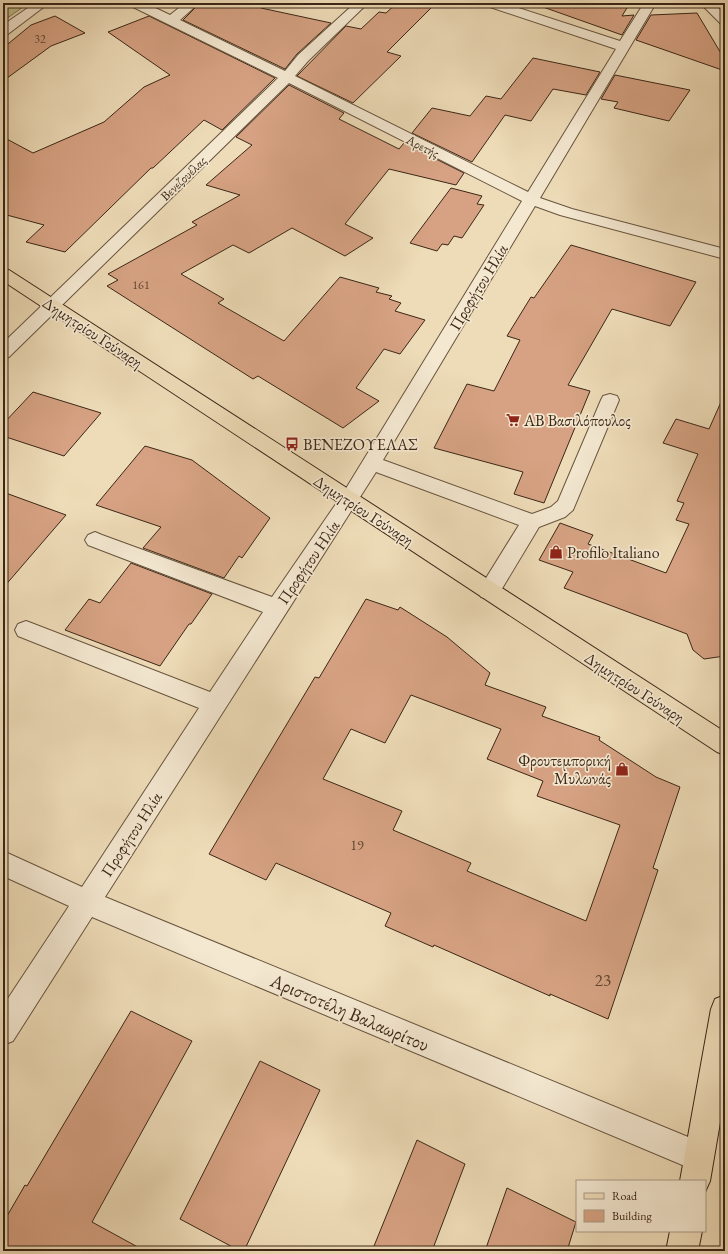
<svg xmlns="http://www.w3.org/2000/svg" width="728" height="1254" font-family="'EB Garamond',serif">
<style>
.green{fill:#c0be8a;stroke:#7e7250}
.building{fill:#d6a283;stroke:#3b2616;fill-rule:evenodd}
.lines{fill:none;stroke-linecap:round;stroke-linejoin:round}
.minor-casing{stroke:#68543e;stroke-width:2}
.major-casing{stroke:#3b2616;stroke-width:2}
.minor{fill:#f4e8d1;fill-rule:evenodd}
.major{fill:#eedcb8;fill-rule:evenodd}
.labels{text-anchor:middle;stroke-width:3.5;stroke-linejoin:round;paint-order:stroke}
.far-number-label{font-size:12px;fill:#624531}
.far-street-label{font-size:13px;fill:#3b2616;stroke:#f4e8d1}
.number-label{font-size:14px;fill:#624531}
.street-label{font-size:16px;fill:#3b2616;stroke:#f4e8d1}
.poi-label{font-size:16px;fill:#3b2616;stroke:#f4e8d1;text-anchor:start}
.near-number-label{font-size:17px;fill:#624531}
.near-street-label{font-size:19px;fill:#3b2616;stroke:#f4e8d1}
</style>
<rect width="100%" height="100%" fill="#eedcb8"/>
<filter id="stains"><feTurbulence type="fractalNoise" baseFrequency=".005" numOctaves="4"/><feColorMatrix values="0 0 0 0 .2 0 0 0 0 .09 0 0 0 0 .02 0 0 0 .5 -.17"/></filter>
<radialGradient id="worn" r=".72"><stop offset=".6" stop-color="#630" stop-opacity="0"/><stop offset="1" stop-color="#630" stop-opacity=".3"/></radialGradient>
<!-- green -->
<polygon class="green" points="3,3 29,3 3,21"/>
<!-- building -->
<g class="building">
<polygon points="200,3 263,3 261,8 331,23 297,54 285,69 183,20"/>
<polygon points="397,3 436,3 387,52 401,56 353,103 297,76 346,26 361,29 379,12 386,13"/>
<polygon points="543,3 630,3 622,16 634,15 622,35 543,7"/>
<polygon points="697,13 725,60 725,71 636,40 651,15"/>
<polygon points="55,16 85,33 51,46 3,81 3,48 31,25"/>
<polygon points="149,16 275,78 222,130 204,120 153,168 151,168 65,252 26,242 44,225 3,214 3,137 33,153 104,122 144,87 170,75 108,32"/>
<polygon points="533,58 600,72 586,95 553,89 531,121 505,115 472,162 412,133 432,108 470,116 486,96 501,99"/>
<polygon points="615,75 690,90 669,121 614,108 618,102 601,99"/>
<polygon points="289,85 344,113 339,119 399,149 404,143 464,173 456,185 389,169 345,224 373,238 345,256 292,228 249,253 233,245 181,274 224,299 218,303 284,341 340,277 379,288 376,292 392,296 389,299 401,303 395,311 425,320 400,354 384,349 356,388 379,401 343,428 258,376 253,379 107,286 118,280 108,274 197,225 192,222 240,195 206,185 252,145 236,137"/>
<polygon points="451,188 482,196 477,204 484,205 462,238 454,236 448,245 442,244 437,251 410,243"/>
<polygon points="571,245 696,282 670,326 612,309 568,385 590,391 544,503 514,494 523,472 434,448 467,384 494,391 520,340 507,336 531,297 534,298"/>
<polygon points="33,392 101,413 64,456 3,436 3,424"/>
<polygon points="725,393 725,656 704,659 693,650 687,634 564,588 573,572 539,560 560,523 593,535 588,544 666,573 689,524 676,520 684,503 677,501 698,454 663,443 676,419 709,429"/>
<polygon points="145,446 192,460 270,518 242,558 239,556 224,578 143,548 161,527 96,505"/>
<polygon points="3,492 66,515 3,588"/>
<polygon points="131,563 212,594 191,624 189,624 160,666 65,630 89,599 100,603"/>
<path d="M366,599L398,610L400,607L447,637L490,673L485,685L546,707L542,716L600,737L599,740L656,777L680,787L653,868L658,870L608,1019L550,994V996L434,945L433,947L385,926L391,913L276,863L266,880L209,854L315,677L319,678ZM411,695L501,729L487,759L543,781L537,796L620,825L586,921L467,871L471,863L393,830L402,811L323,779L351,729L385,743Z"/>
<polygon points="131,1011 192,1041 92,1222 145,1251 3,1251 3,1223 25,1185 27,1186"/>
<polygon points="260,1061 320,1090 244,1251 240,1251 180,1219"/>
<polygon points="417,1140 465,1164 432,1251 372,1251"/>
<polygon points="507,1188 576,1222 567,1251 485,1251"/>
</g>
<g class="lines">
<!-- minor casing -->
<g class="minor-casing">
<g id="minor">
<polygon points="35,3 49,3 8,34 3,35 3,25"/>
<polygon points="129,3 145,3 170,15 185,3 199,3 180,20 285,71 298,55 355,3 368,3 308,61 295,76 528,192 616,49 487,6 485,3 503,3 620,41 644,3 656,3 540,198 572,209 725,249 725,259 560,215 535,206 383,460 532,514 551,507 558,501 601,400 603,396 610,394 617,396 619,400 573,510 565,517 539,527 497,597 489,599 481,597 478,591 519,525 376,472 105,897 710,1146 714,1157 710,1168 699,1172 92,917 13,1041 3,1045 3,1006 69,906 3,876 3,851 82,887 199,708 18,636 15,630 18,624 26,621 34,624 210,692 263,612 88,545 85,540 88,535 95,532 102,535 272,597 342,495 522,201 289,83 9,357 3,359 3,343 278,78 131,6"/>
<polygon points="700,3 713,3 725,14 725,25 721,24"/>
</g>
</g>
<!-- major casing -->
<g class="major-casing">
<g id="major">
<polygon points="3,269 9,270 725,732 725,755 717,752 3,281"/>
<polygon points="725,995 725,1093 710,1181 705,1192 705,1181 680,1181 711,1009 715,999"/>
<polygon points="670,1231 702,1231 698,1251 666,1251"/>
</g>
</g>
<!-- minor -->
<use href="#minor" class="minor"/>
<!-- major -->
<use href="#major" class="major"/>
</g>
<!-- icons -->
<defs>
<g id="supermarket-bare" transform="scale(1.08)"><path d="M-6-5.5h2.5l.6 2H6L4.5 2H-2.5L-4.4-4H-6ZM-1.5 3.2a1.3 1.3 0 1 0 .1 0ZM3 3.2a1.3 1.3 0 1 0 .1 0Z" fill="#8f2418" stroke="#f4e8d1" stroke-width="2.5" paint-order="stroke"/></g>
<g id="bus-bare" transform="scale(1.08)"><path d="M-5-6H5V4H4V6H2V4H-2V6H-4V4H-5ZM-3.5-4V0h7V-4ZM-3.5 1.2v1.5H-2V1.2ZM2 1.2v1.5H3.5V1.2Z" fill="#8f2418" stroke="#f4e8d1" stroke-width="2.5" paint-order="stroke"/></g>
<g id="shop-bare" transform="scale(1.08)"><path d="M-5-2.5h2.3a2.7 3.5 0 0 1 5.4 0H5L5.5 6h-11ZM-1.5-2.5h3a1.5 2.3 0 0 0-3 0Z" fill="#8f2418" stroke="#f4e8d1" stroke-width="2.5" paint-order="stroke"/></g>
</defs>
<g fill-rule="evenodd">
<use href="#supermarket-bare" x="513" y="420"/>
<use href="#bus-bare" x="292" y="444"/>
<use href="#shop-bare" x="556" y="552"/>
<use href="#shop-bare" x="622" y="769"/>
</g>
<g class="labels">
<!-- far-number labels -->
<g class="far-number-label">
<text x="40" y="43">32</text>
<text x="141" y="289">161</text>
</g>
<!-- far-street labels -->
<g class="far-street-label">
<text transform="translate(423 146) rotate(27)" y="5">Αρετής</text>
<text transform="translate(183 178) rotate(-44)" y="5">Βενεζουέλας</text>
</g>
<!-- number labels -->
<g class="number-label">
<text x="357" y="850">19</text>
</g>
<!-- street labels -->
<g class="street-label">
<text transform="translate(478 287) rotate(-59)" y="6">Προφήτου Ηλία</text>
<text transform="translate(93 332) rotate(33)" y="6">Δημητρίου Γούναρη</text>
<text transform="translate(364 510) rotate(33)" y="6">Δημητρίου Γούναρη</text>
<text transform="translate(308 562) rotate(-56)" y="6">Προφήτου Ηλία</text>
<text transform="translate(635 687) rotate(33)" y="6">Δημητρίου Γούναρη</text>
<text transform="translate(131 834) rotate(-57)" y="6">Προφήτου Ηλία</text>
</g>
<!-- poi labels -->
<g class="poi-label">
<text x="524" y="426">ΑΒ Βασιλόπουλος</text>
<text x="303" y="450">ΒΕΝΕΖΟΥΕΛΑΣ</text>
<text x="567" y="558">Profilo Italiano</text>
<text x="611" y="766" text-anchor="end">Φρουτεμπορική<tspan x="611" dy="18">Μυλωνάς</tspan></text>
</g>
<!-- near-number labels -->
<g class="near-number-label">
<text x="603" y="986">23</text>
</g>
<!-- near-street labels -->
<g class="near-street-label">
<text transform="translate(350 1012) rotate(23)" y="7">Αριστοτέλη Βαλαωρίτου</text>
</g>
</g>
<!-- margin -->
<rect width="728" height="1254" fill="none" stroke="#eedcb8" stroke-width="16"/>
<rect x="4" y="4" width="720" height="1246" fill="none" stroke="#3b2616" stroke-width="2"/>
<rect x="8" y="8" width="712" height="1238" fill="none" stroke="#3b2616"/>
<!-- legend -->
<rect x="576" y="1180" width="130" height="52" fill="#f4e8d1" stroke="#aa9a86"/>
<rect x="584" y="1193" width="20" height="6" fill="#eedcb8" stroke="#aa9a86"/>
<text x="612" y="1200" font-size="12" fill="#3b2616">Road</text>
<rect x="584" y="1210" width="20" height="12" fill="#d6a283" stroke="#aa9a86"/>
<text x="612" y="1220" font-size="12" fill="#3b2616">Building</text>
<rect width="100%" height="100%" filter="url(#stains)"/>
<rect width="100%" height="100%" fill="url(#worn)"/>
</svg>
